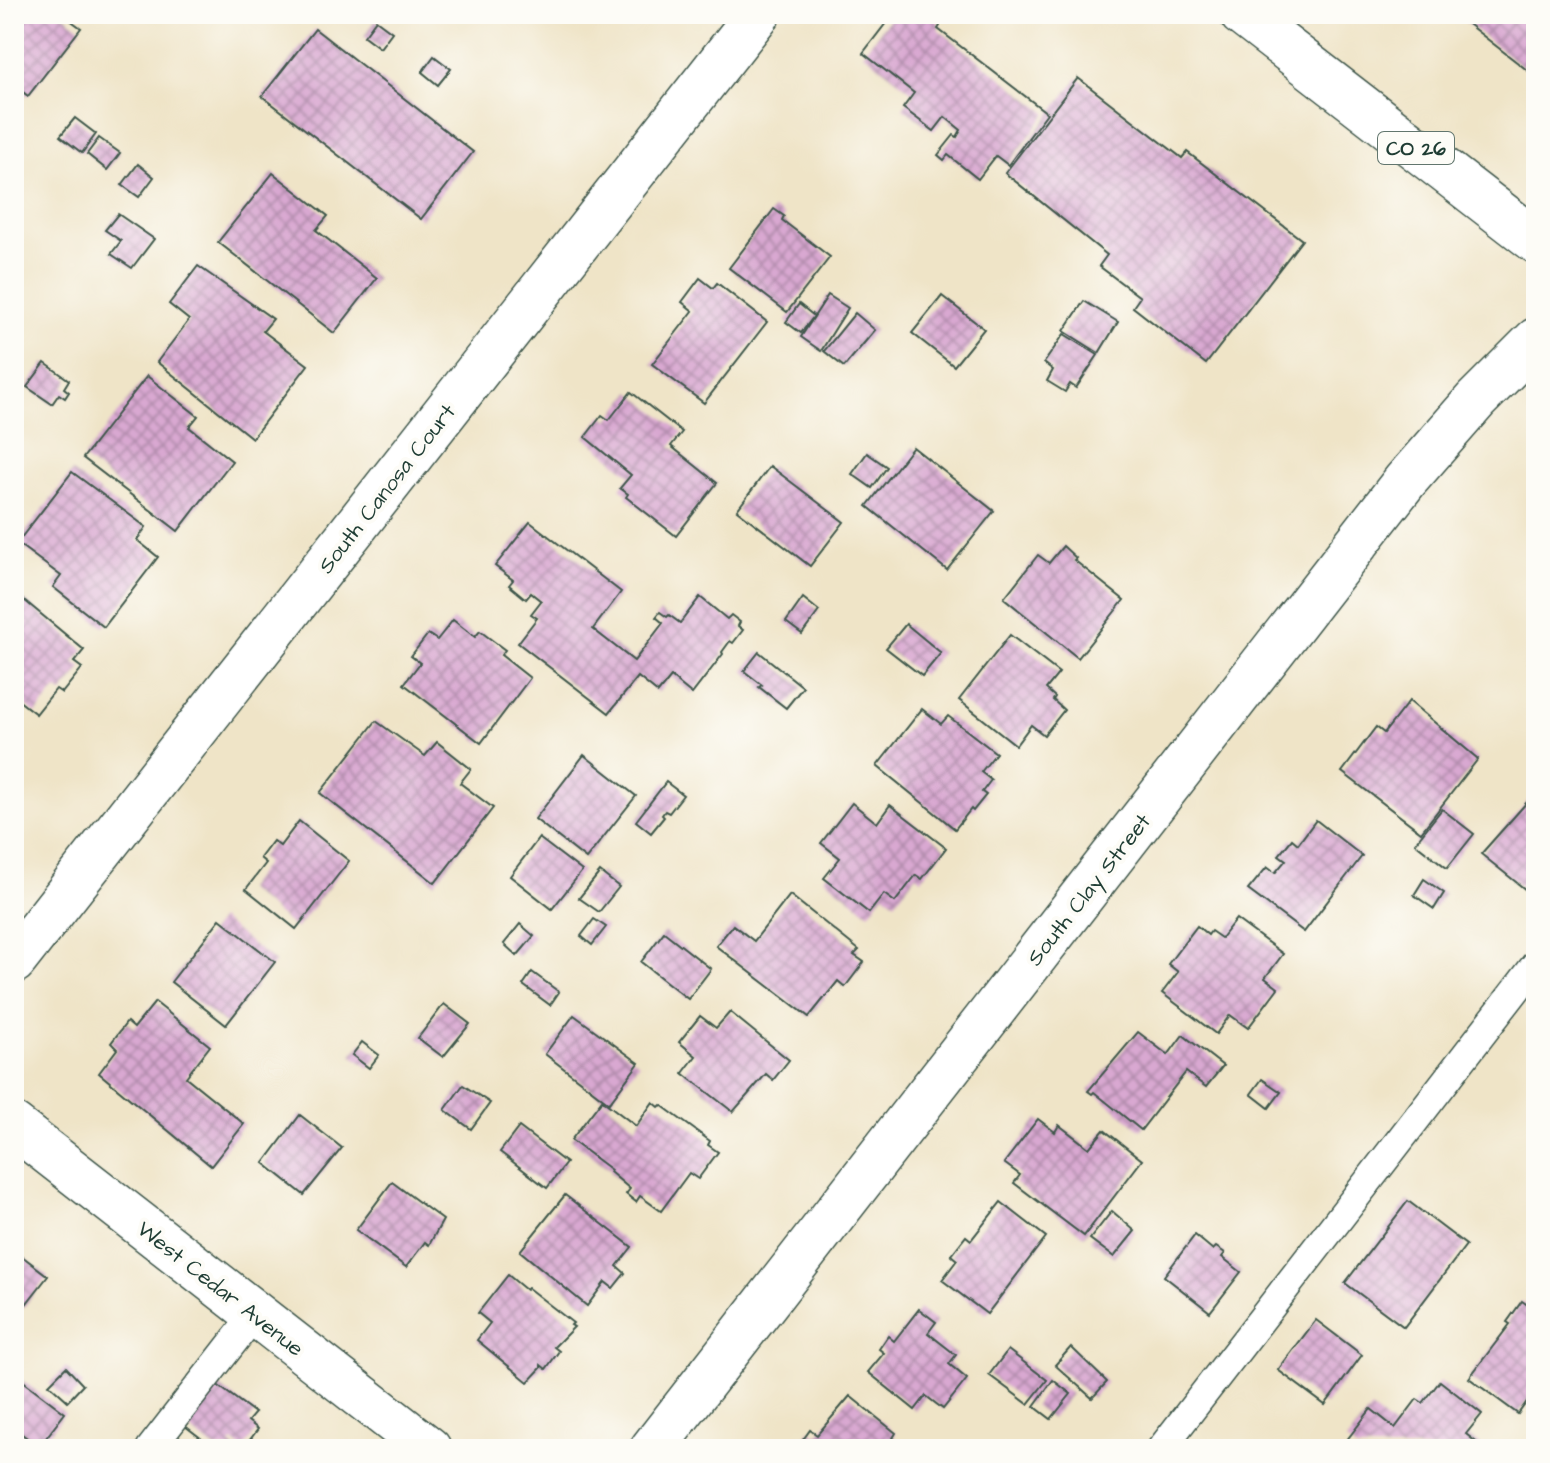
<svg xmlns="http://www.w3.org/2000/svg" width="1550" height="1463" font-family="'Architects Daughter',sans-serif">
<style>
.building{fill:url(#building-cross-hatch)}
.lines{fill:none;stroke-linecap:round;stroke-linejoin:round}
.service-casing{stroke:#3e564a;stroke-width:31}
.minor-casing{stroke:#3e564a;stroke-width:47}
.primary-casing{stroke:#3e564a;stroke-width:47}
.service{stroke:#fff;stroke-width:28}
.minor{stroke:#fff;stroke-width:44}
.primary{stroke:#fff;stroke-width:44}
.labels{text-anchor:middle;stroke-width:8;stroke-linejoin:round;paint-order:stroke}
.shield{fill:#fdfcf7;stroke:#62766e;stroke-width:2}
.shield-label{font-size:20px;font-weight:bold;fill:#1f3d34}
.street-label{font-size:22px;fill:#1f3d34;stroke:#fdfcf7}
</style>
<defs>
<pattern id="building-cross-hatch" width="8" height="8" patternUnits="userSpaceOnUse" patternTransform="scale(2)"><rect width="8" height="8" fill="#d9a8d1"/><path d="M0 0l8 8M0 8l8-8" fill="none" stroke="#af8aaa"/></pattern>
</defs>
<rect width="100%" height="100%" fill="#fdfcf7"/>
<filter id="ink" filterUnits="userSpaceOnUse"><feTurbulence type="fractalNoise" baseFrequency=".0125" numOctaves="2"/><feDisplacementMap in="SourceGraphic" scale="16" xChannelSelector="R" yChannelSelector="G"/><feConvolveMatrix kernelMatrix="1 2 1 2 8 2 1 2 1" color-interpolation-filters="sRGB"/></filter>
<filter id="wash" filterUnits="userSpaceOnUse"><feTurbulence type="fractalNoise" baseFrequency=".006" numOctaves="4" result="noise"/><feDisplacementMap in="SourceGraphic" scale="32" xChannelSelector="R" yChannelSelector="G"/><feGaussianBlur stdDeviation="1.8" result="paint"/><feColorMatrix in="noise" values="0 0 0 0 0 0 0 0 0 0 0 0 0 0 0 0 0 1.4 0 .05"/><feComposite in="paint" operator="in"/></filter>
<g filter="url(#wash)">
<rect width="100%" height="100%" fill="#efe4c7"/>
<g id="blocks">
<!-- building -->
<g class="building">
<polygon points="14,14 62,14 81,28 28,96 14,85"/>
<polygon points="893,14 934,14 940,26 938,29 1047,113 1008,165 996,156 978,179 948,155 944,160 938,155 954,135 957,137 961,130 945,117 934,131 903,108 914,93 863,53"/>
<polygon points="1455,14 1536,14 1536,77"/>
<polygon points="376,20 392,32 380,48 364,36"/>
<polygon points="315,29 473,152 421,219 262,96"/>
<polygon points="434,56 451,69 438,85 422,72"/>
<polygon points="1078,78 1182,158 1187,152 1302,240 1206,364 1133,307 1140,297 1099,266 1107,255 1005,173"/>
<polygon points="75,118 96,134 82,153 60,136"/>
<polygon points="99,138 120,153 107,170 87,154"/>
<polygon points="138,164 154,177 139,197 122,185"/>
<polygon points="273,173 328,216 316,230 377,278 334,333 218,242"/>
<polygon points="774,209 784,216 782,220 830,257 787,312 729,268"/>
<polygon points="118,214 154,239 132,268 111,254 121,241 105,230"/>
<polygon points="198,266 273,319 263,331 308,365 252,438 157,362 189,320 169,304"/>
<polygon points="700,278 713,288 717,283 767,322 704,403 652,364 693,311 682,302"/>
<polygon points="828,295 848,308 821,351 801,337"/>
<polygon points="942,296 984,329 954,366 912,333"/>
<polygon points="1084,301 1118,322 1099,353 1064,331"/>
<polygon points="799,304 814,316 801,333 786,322"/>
<polygon points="855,313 875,330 844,367 824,351"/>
<polygon points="1064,334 1098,355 1076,388 1070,384 1065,392 1047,381 1053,370 1044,363"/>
<polygon points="45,363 69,380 64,388 69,392 65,398 59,394 52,404 27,387"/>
<polygon points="147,376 198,416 189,427 232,461 178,531 83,458"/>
<polygon points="631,392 682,432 671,446 717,483 676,536 626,497 628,494 620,488 631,475 585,437 602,415 609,420"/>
<polygon points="913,447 994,511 947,570 867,506"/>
<polygon points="867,453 887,467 872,488 852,474"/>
<polygon points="770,466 844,522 810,566 737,510"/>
<polygon points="72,472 146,527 137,540 158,557 104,627 53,587 61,576 17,543"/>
<polygon points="530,522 621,592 593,629 634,661 663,623 656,617 660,612 667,617 669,615 680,623 700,597 727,619 731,615 740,622 738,626 743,630 733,643 730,641 722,652 723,654 692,694 671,677 658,693 638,677 609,713 518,643 537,618 531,614 541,601 531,593 526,599 509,585 513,580 495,566"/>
<polygon points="1063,546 1076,558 1074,560 1124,600 1078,658 1004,598 1038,555 1049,563"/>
<polygon points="18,595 84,650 74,662 82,668 62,693 56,689 36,714 14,697 14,599"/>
<polygon points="803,598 819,611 802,634 786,622"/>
<polygon points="453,620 475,637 480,631 505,650 501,655 530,678 481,743 404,684 420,663 411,656 428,634 437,640"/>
<polygon points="906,624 941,653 922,676 886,648"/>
<polygon points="1010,635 1059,673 1046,689 1055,697 1053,700 1064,710 1044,735 1031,725 1016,745 959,700"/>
<polygon points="759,652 803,687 786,708 759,687 762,685 744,671"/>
<polygon points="1409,701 1478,759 1421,832 1342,772 1376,727 1384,733"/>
<polygon points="922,709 941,724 948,716 996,753 981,772 991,780 982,792 986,795 973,811 971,809 955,829 877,766"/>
<polygon points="376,721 425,756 437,742 471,769 460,783 493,808 435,883 320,793"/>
<polygon points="584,755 636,796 586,859 535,819"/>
<polygon points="666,782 683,795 669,813 665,811 662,815 664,817 651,833 636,821"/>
<polygon points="1536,792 1536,887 1531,894 1481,854"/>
<polygon points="852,803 877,823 890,805 946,848 922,879 916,875 895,902 884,894 869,913 824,878 840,858 821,843"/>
<polygon points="1442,809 1474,834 1447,868 1415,843"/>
<polygon points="1316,820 1362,856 1304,932 1248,890 1267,867 1275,873 1286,860 1279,855 1292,839 1298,844"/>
<polygon points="299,821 349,861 296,929 246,889 266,863 260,858 273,841 280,846"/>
<polygon points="539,838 582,871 552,909 510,876"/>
<polygon points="600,872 619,887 599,912 579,898"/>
<polygon points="1424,879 1444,893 1434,909 1414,895"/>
<polygon points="790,895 859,950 854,955 864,962 845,987 838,981 809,1017 716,946 733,925 754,941"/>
<polygon points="220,919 275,962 226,1025 171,982"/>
<polygon points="594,919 606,927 592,945 581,936"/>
<polygon points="1236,919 1283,954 1265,978 1278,988 1248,1028 1230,1015 1216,1034 1162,993 1178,972 1168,964 1197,926 1208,935 1211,931 1221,938"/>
<polygon points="520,924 534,936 517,956 504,944"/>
<polygon points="664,932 711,969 688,999 641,962"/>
<polygon points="532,972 559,992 550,1005 523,985"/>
<polygon points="155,1002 210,1046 186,1077 244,1124 211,1166 99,1073 117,1049 111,1043 127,1022 134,1028"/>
<polygon points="444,1004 470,1024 443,1057 418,1038"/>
<polygon points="730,1012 789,1060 773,1080 766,1074 733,1112 683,1073 696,1056 679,1042 700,1016 716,1028"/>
<polygon points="574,1015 639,1063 609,1103 545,1054"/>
<polygon points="1138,1032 1168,1055 1183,1035 1223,1066 1206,1087 1186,1072 1141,1130 1094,1092 1092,1094 1088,1091"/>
<polygon points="362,1042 379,1055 369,1068 352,1055"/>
<polygon points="1262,1079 1281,1092 1269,1108 1251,1094"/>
<polygon points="463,1085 490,1103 471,1129 445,1110"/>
<polygon points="602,1100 636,1126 653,1102 659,1107 661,1105 710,1141 708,1145 718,1152 698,1179 689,1173 661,1211 640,1196 636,1202 626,1194 630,1189 610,1172 611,1170 571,1140"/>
<polygon points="300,1115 342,1148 304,1195 264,1163"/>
<polygon points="1038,1119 1055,1132 1059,1125 1089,1148 1104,1130 1142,1160 1084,1236 1014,1183 1020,1175 1004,1163"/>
<polygon points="519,1127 566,1163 547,1188 500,1152"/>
<polygon points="392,1182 443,1220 429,1245 425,1242 406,1267 356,1230"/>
<polygon points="565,1195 632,1247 617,1266 625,1273 613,1288 605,1282 587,1306 520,1251"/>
<polygon points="1408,1201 1466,1245 1404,1327 1345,1283"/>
<polygon points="1001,1202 1046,1237 987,1314 942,1280 957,1260 951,1255 966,1236 971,1240"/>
<polygon points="1112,1211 1135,1231 1114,1257 1090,1239"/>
<polygon points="1195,1235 1213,1250 1216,1247 1225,1253 1222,1257 1241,1272 1210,1312 1164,1276"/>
<polygon points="16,1245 20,1249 18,1253 48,1276 16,1317 14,1315"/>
<polygon points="508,1275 526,1290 528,1288 573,1323 571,1325 574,1327 554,1347 559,1351 546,1369 541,1365 541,1368 528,1382 477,1340 490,1323 478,1313"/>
<polygon points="1522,1301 1536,1311 1536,1389 1518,1414 1469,1378 1510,1324 1507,1322"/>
<polygon points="919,1309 936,1322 928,1333 956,1355 949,1364 967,1379 943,1409 926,1396 915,1410 868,1372 884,1353 879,1349 888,1336 894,1341"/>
<polygon points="1316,1320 1362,1355 1325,1405 1278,1370"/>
<polygon points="1071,1347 1107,1382 1092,1398 1055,1365"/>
<polygon points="1008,1350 1047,1380 1028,1404 989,1375"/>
<polygon points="66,1367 83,1385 68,1401 49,1384"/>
<polygon points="14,1374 65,1413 39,1447 14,1428"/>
<polygon points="1053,1380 1071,1394 1051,1419 1034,1406"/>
<polygon points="212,1381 255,1413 248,1421 258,1429 243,1449 233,1441 230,1444 236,1449 215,1449 180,1422"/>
<polygon points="1440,1381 1482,1414 1466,1434 1485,1449 1356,1449 1346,1441 1371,1409 1395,1428 1417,1399 1423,1403"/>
<polygon points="850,1396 896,1433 893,1438 908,1449 806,1449 808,1446 802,1441 810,1430 817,1435"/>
</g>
</g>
</g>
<g filter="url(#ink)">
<use href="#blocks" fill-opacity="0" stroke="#3e564a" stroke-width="2"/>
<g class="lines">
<!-- service casing -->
<g class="service-casing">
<g id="service">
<polyline points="150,1449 255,1314"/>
<polyline points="1161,1449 1536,964"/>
</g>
</g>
<!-- minor casing -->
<g class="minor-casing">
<g id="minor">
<polyline points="14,961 758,14"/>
<polyline points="14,1126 429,1449"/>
<polyline points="652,1449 1405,481 1476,400 1536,340"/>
</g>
</g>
<!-- primary casing -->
<g class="primary-casing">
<polyline id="primary" points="1242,14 1536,241"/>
</g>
<!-- service -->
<use href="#service" class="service"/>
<!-- minor -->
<use href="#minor" class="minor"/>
<!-- primary -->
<use href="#primary" class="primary"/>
</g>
</g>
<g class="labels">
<!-- shield labels -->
<rect class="shield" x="1378" y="132" width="76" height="32" rx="6"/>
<g class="shield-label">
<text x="1416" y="155">CO 26</text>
</g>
<!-- street labels -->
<g class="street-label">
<text transform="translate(386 488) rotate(-52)" y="8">South Canosa Court</text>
<text transform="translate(1088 889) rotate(-52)" y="8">South Clay Street</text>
<text transform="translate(221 1288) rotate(38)" y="8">West Cedar Avenue</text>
</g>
</g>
<!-- margin -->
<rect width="1550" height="1463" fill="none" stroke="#fdfcf7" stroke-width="48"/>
</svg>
